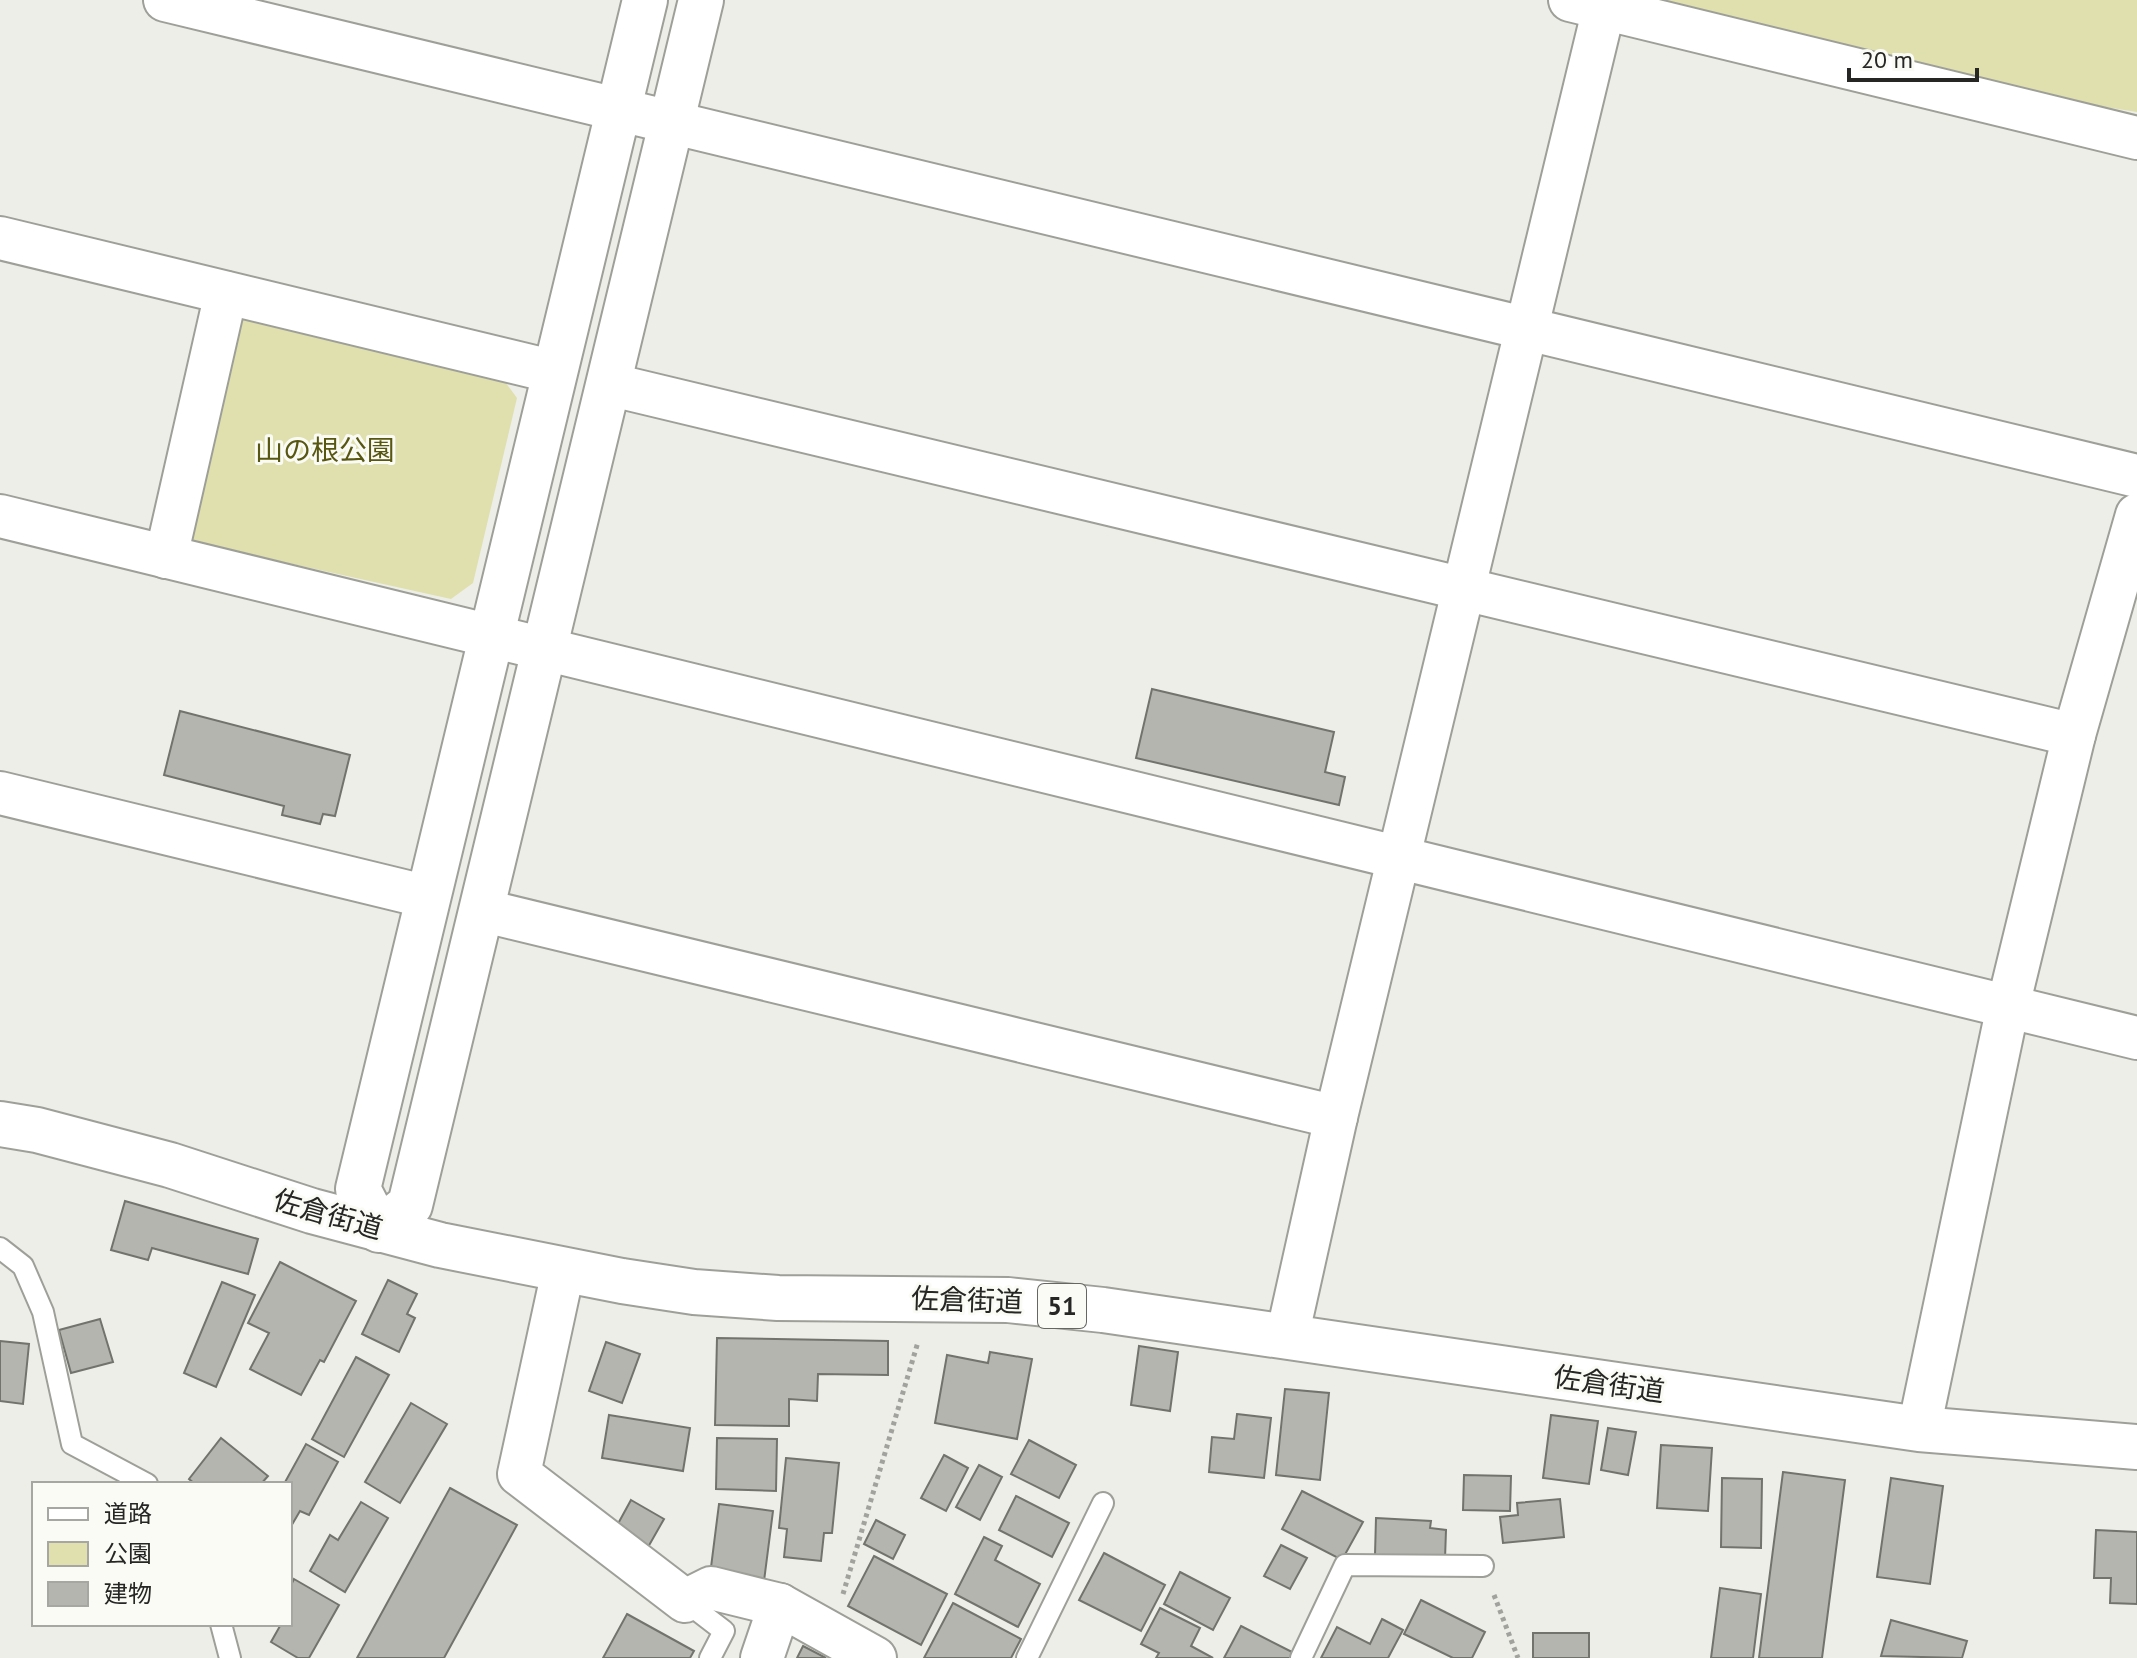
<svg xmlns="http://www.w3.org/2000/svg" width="2137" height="1658" font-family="'PT Sans','Noto Sans JP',sans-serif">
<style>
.green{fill:#dfe0ad}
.building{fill:#b5b5af;stroke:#73736e;stroke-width:2}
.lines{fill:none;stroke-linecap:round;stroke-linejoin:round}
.service-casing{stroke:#9f9f99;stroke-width:24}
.minor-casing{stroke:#9f9f99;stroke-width:46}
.tertiary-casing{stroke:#9f9f99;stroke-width:48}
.trunk-casing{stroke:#9f9f99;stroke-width:48}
.path{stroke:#a1a19d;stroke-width:5;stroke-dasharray:4 4;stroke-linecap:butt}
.service{stroke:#fff;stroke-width:20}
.minor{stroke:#fff;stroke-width:42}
.tertiary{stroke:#fff;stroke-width:44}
.trunk{stroke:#fff;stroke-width:44}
.labels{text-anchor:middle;stroke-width:6;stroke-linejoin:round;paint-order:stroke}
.shield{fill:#fbfbf6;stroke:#666663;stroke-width:2}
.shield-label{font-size:26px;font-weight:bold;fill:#262624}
.park-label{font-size:28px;fill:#585711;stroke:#fbfbf6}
.street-label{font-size:28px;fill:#262624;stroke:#fbfbf6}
</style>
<rect width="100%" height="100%" fill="#eeeee8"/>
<!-- green -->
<g class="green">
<polygon points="1649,0 2137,0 2137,112 2067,101"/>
<polygon points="247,308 497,371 517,398 473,583 451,599 189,541 230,318"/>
</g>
<!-- building -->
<g class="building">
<polygon points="1152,689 1334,732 1325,772 1345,777 1339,805 1136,758"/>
<polygon points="180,711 350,755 335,816 323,814 320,824 282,815 284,806 164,775"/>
<polygon points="125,1201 258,1239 248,1274 152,1248 148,1260 111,1250"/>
<polygon points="280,1262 356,1301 324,1362 320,1360 301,1395 250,1369 269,1333 248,1323"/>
<polygon points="388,1280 417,1294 407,1314 415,1318 399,1352 362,1334"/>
<polygon points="222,1282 255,1295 216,1387 184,1373"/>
<polygon points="100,1319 113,1362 71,1373 59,1330"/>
<polygon points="717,1338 888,1341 888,1375 818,1374 817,1401 789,1399 789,1426 715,1425"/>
<polygon points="0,1341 29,1344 23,1404 0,1401"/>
<polygon points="606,1342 640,1354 622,1403 589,1391"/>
<polygon points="1139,1346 1178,1352 1170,1411 1131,1405"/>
<polygon points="990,1352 1032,1359 1017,1439 935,1423 947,1355 988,1363"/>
<polygon points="356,1357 389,1375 344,1457 312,1439"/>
<polygon points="1285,1389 1329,1393 1320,1480 1276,1475"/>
<polygon points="411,1403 447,1424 400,1503 365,1482"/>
<polygon points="1237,1414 1271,1418 1264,1478 1209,1472 1212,1437 1234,1439"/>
<polygon points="609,1415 690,1428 683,1471 602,1458"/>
<polygon points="1551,1415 1598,1421 1589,1484 1543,1478"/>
<polygon points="1608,1428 1636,1432 1628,1475 1601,1470"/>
<polygon points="221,1438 268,1476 261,1484 195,1484 189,1479"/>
<polygon points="717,1438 777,1439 776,1491 716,1489"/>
<polygon points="1029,1440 1076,1465 1059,1498 1011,1474"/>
<polygon points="306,1444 338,1462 309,1515 300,1511 290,1528 290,1484 284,1484"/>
<polygon points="1661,1445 1712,1448 1708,1511 1657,1508"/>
<polygon points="944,1455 968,1468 946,1511 921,1498"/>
<polygon points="786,1458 839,1463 832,1533 824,1533 821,1561 784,1557 787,1529 779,1528"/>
<polygon points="979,1465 1002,1477 980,1520 956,1507"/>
<polygon points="1783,1472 1845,1480 1822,1658 1759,1658"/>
<polygon points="1464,1475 1511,1476 1510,1511 1463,1510"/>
<polygon points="1722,1478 1762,1479 1761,1548 1721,1547"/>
<polygon points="1891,1478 1943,1486 1930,1584 1877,1577"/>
<polygon points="450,1488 517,1525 444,1658 357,1658"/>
<polygon points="1302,1491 1363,1522 1342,1560 1282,1529"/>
<polygon points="1016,1496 1069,1523 1052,1557 999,1530"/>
<polygon points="1560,1499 1564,1537 1503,1543 1500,1517 1518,1515 1517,1503"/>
<polygon points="631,1500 664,1519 647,1549 614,1531"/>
<polygon points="361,1502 388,1518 345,1592 310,1571 330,1535 338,1540"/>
<polygon points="719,1504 773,1511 763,1589 709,1583"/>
<polygon points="1376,1518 1431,1521 1430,1528 1446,1530 1445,1559 1384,1562 1384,1555 1375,1555"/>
<polygon points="876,1520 905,1535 893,1559 864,1544"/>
<polygon points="2096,1530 2137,1532 2137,1604 2110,1603 2111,1578 2094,1578"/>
<polygon points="984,1537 1002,1546 995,1560 1040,1584 1018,1627 955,1594"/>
<polygon points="1281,1545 1307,1558 1290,1589 1264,1576"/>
<polygon points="1104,1553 1165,1585 1141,1631 1079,1600"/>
<polygon points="874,1556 947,1594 921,1645 848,1606"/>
<polygon points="1180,1572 1230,1598 1213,1630 1164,1604"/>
<polygon points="294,1579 339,1605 309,1658 298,1658 271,1642 280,1626 276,1624 290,1624 290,1587"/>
<polygon points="1720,1588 1761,1594 1753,1658 1711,1658"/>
<polygon points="1421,1600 1485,1632 1472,1658 1453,1658 1404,1634"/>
<polygon points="953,1603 1021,1639 1011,1658 924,1658"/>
<polygon points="1160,1608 1200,1628 1191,1646 1213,1658 1156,1658 1159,1653 1141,1644"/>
<polygon points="627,1614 694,1651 690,1658 603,1658"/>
<polygon points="1382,1619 1403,1630 1388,1658 1321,1658 1337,1627 1370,1644"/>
<polygon points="1891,1620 1967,1641 1962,1658 1881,1656"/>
<polygon points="1241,1626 1296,1654 1294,1658 1224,1658"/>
<rect x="1533" y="1633" width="56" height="25"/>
<polygon points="803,1646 826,1658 797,1658"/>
</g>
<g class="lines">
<!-- service casing -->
<g class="service-casing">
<g id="service">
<polyline points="0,1248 23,1266 43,1312 72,1444 147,1484"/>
<polyline points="685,1601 724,1631 710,1658"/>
<polyline points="221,1624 230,1658"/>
<polyline points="1027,1658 1103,1503"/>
<polyline points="1301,1658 1345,1565 1483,1566"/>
</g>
</g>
<!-- minor casing -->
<g class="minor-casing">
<g id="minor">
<polyline points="165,0 2137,476"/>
<polyline points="1570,0 2137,138"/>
<polyline points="0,238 555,372"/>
<polyline points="608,384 2074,735"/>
<polyline points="0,516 2137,1038"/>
<polyline points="166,557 226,293"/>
<polyline points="0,793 428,897"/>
<polyline points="481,910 1336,1117"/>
<polyline points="563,1271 519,1474 685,1601 711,1588 780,1605 875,1658"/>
<polyline points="1287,1337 1336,1117 1604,8"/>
<polyline points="1919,1429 2008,1006 2074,735 2137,515"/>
<polyline points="762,1658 780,1605"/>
</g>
</g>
<!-- tertiary casing -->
<g class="tertiary-casing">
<polyline id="tertiary" points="645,0 358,1189 379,1230 410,1205 701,0"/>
</g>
<!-- trunk casing -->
<g class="trunk-casing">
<polyline id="trunk" points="0,1124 37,1130 170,1165 312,1211 440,1245 622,1281 694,1292 778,1298 1008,1300 1103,1310 1919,1429 2137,1447"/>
</g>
<!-- path -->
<g class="path">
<polyline points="843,1594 918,1342"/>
<polyline points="1494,1595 1518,1658"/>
</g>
<!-- service -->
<use href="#service" class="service"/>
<!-- minor -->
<use href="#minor" class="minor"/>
<!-- tertiary -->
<use href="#tertiary" class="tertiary"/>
<!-- trunk -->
<use href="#trunk" class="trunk"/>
</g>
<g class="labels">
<!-- shield labels -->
<rect class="shield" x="1038" y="1284" width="48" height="44" rx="6"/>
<g class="shield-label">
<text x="1062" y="1315">51</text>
</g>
<!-- park labels -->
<g class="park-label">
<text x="325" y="460">山の根公園</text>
</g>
<!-- street labels -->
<g class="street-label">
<text transform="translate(328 1214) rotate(16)" y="10">佐倉街道</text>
<text transform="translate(967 1300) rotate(2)" y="10">佐倉街道</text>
<text transform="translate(1609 1384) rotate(8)" y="10">佐倉街道</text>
</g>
</g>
<!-- legend -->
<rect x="32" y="1482" width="260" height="144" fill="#fbfbf6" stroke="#a6a6a2" stroke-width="2"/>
<rect x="48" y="1508" width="40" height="12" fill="#ffffff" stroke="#a6a6a2" stroke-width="2"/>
<text x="104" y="1522" font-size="24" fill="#262624">道路</text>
<rect x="48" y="1542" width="40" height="24" fill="#dfe0ad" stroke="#a6a6a2" stroke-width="2"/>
<text x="104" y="1562" font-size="24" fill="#262624">公園</text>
<rect x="48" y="1582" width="40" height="24" fill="#b5b5af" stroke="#a6a6a2" stroke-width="2"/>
<text x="104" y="1602" font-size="24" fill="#262624">建物</text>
<!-- scale -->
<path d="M1849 68v12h128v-12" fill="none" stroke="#262624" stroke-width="4"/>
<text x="1861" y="68" font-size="24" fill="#262624" stroke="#fbfbf6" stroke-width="6" paint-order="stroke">20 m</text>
</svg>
